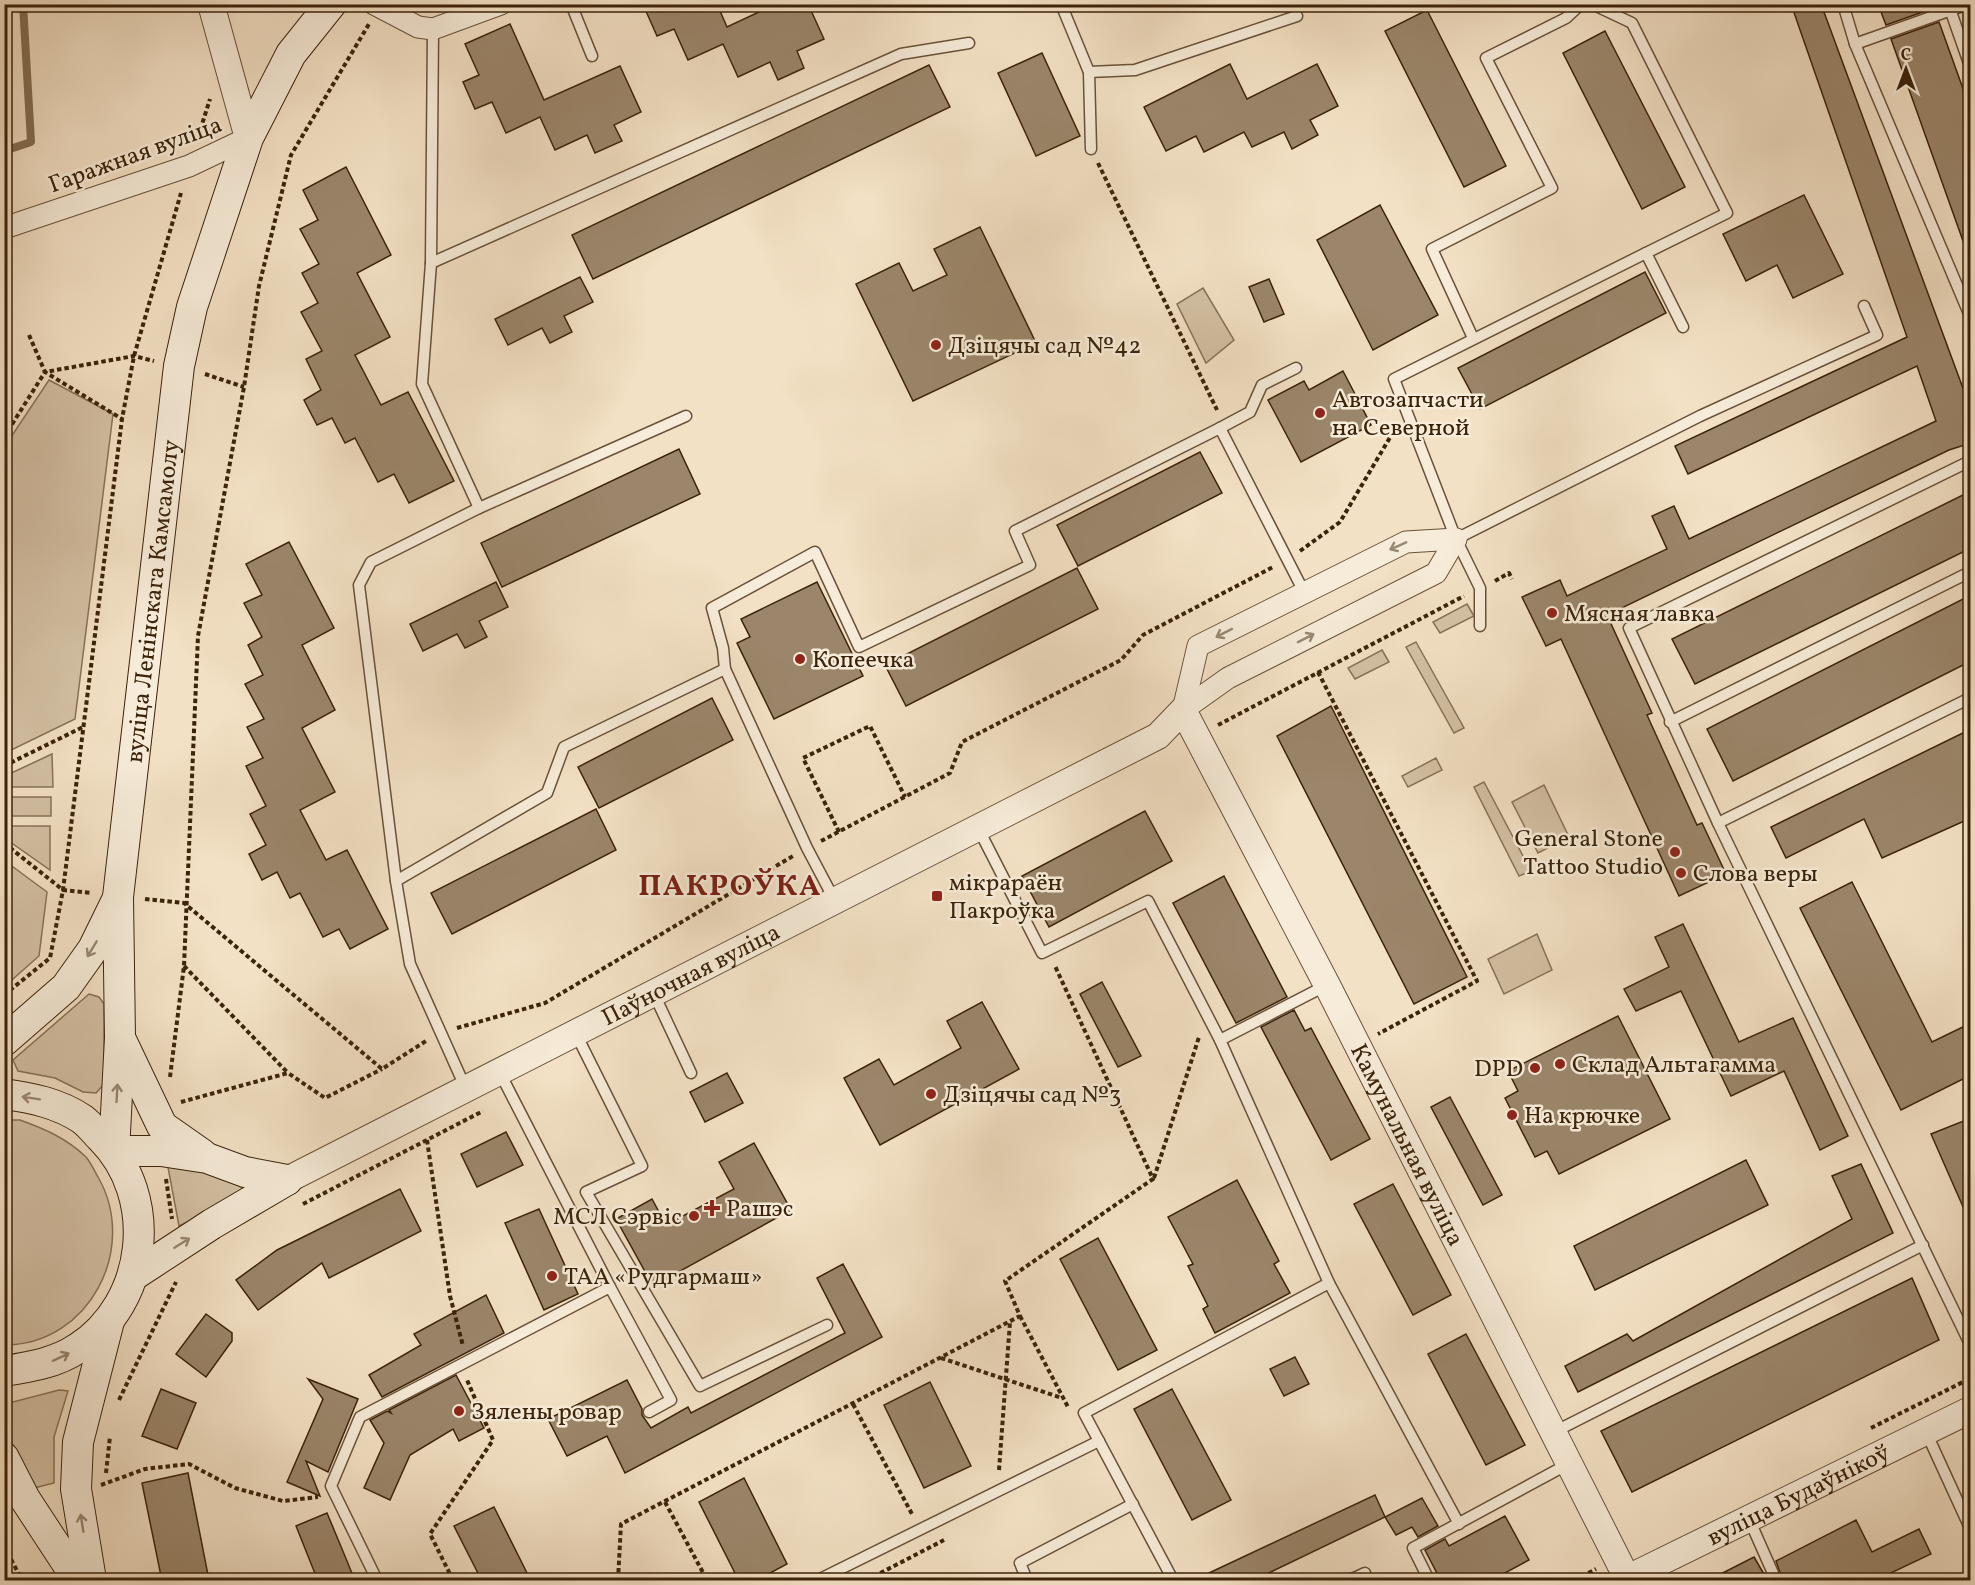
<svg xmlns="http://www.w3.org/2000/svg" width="1975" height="1585" font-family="Vollkorn,serif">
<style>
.green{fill:#d4c1a5;stroke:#887258;stroke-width:1.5}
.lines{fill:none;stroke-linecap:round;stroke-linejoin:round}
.stream{stroke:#846e54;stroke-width:8}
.building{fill:#9b866b;stroke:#3b230a;stroke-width:1.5}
.service-casing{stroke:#695239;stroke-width:13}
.minor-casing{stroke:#695239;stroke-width:23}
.tertiary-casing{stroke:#695239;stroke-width:28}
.secondary-casing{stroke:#3b230a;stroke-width:32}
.path{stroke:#3b230a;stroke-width:4;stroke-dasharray:4.5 3;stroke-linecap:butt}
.service{stroke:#f7ecd9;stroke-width:10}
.minor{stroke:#f7ecd9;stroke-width:21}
.tertiary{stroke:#f7ecd9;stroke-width:26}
.secondary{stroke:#f7ecd9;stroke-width:30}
.oneway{stroke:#998872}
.poi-dot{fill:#8f2418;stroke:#f7ecd9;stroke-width:2}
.labels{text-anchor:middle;stroke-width:5;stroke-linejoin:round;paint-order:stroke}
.street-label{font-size:24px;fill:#3b230a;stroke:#f7ecd9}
.poi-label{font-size:24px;fill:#3b230a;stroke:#f7ecd9;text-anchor:start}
.district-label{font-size:30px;font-weight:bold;letter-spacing:1.5px;fill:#7a1f14;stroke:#f7ecd9}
</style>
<rect width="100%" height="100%" fill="#f3e1c5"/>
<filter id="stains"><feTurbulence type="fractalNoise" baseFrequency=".00333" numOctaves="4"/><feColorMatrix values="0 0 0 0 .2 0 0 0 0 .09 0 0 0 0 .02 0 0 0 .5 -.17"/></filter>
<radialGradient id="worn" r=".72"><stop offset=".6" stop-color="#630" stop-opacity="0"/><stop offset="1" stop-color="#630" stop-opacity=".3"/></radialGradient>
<!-- green -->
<g class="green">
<polygon points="1203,288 1234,340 1206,363 1177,304"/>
<polygon points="49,380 113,414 75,719 5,753 5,446"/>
<polygon points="1467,604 1474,616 1440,633 1433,622"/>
<polygon points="1416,642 1464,728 1454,733 1406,647"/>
<polygon points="1382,650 1389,662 1355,679 1348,668"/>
<polygon points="52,754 53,787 8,787 5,776"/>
<polygon points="1436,758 1442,770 1408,787 1402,776"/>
<polygon points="1484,782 1531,871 1519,876 1474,787"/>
<polygon points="1544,785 1569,837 1538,853 1512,802"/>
<rect x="9" y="797" width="42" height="19"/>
<polygon points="11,826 50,826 50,870 6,839"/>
<polygon points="5,861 47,892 39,956 5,986"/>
<polygon points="1537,934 1552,970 1504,994 1488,959"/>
<polygon points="89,994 99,997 104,1004 104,1084 96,1093 83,1092 55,1078 18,1071 13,1060"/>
<path d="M20,1120C45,1129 66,1138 86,1157C91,1163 94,1170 98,1177C139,1248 89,1345 5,1345V1120Z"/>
<polygon points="167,1162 236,1182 243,1189 232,1201 179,1226"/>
<polygon points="59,1390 68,1391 54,1437 54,1483 34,1488 5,1428 5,1404"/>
</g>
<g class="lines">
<!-- stream -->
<polyline class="stream" points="4,151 31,142 23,4"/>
</g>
<!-- building -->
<g class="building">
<polygon points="656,4 717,4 727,27 776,4 808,4 824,39 797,51 804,68 778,80 770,62 738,77 723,44 688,60 674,29 657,36 645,9"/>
<polygon points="1791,4 1821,4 1971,410 1971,443 1949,450 1607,615 1652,713 1647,715 1697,825 1702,823 1726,874 1679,896 1561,639 1546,646 1522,597 1560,580 1567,596 1667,549 1652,516 1674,506 1689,539 1936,421 1917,366 1688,474 1675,446 1907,337"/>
<polygon points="1878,4 1933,4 1934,8 1886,25"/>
<polygon points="1427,10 1506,166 1464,187 1385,31"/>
<polygon points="1939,22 1971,111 1971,255 1968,255 1891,39"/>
<polygon points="510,24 544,100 620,66 641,112 614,125 622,141 595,153 587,135 555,150 540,117 506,133 492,102 475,109 463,82 479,75 465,44"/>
<polygon points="1605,31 1685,187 1642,209 1563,53"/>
<polygon points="1042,53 1080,136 1036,156 998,73"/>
<polygon points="1230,64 1247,99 1317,64 1338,106 1310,120 1318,135 1292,149 1284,132 1252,147 1244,132 1204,152 1196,136 1166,151 1144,107"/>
<polygon points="929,65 950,107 593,279 572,235"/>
<polygon points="346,167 391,255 357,273 390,337 355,355 381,405 408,392 454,481 409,503 394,474 378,482 355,438 345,443 332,418 317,425 304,400 321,390 306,359 322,351 301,312 318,303 302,273 319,264 300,229 318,220 303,190"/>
<polygon points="1804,195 1843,274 1793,298 1777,265 1746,281 1723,234"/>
<polygon points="1380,205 1438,315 1373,350 1317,240"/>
<polygon points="980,227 1036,343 913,401 856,284 899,263 913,291 947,275 934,249"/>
<polygon points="1645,272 1666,313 1480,409 1458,368"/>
<polygon points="580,277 593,302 564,316 572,332 550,343 542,328 508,345 495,319"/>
<polygon points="1269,279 1284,314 1264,322 1249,287"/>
<polygon points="1343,371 1371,425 1301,462 1268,400 1304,381 1309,390"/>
<polygon points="679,449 700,494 502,587 481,543"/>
<polygon points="1200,452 1222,493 1078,566 1057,525"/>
<polygon points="1971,491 1971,548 1695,684 1672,639"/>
<polygon points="289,542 334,628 302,645 335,710 302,728 335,792 300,810 326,860 347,850 388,929 350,949 339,929 323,937 300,893 290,898 277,872 262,880 249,854 266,845 250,814 266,806 246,766 263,758 247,727 264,719 245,684 263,675 248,645 262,637 244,603 262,595 246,564"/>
<polygon points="1077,568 1098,609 906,706 885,665"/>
<polygon points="496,582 508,607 479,621 487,637 465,648 457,634 423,651 410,624"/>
<polygon points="817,582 863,676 774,719 737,643 750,637 741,619"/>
<polygon points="1971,595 1971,661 1733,781 1707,729"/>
<polygon points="712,698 733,740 599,808 578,767"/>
<polygon points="1331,706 1467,977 1414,1004 1277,736"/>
<polygon points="1971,729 1971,818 1882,858 1864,819 1786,858 1771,827"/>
<polygon points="596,809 616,850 452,934 431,893"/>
<polygon points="1145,811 1172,861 1049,927 1022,876"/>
<polygon points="1224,876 1287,997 1236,1023 1173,903"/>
<polygon points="1852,882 1932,1042 1971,1023 1971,1075 1901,1110 1800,908"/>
<polygon points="1683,924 1739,1042 1793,1018 1848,1136 1820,1150 1784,1071 1731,1096 1681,991 1636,1011 1624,989 1669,967 1655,937"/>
<polygon points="1102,982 1141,1056 1118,1067 1080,994"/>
<polygon points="982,1002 1019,1069 880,1145 844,1078 879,1059 894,1085 961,1048 947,1021"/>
<polygon points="1294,1010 1305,1031 1311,1028 1370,1139 1331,1160 1261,1027"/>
<polygon points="1618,1016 1670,1119 1559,1174 1547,1151 1535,1157 1505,1098 1518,1091 1508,1071"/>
<polygon points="727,1073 743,1103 705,1122 690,1092"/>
<polygon points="1450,1097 1502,1195 1483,1205 1431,1107"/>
<polygon points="1971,1118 1971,1225 1931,1134"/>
<polygon points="506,1132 523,1165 477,1187 461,1154"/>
<polygon points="754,1143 791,1210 653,1286 616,1219 652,1199 666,1225 734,1189 719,1162"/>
<polygon points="1746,1160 1768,1205 1595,1290 1574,1246"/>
<polygon points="1861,1164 1893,1233 1578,1392 1565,1366 1627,1334 1633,1341 1852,1219 1832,1176"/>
<polygon points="1237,1180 1279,1261 1274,1264 1290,1293 1215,1333 1203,1309 1208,1306 1188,1266 1193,1264 1168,1217"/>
<polygon points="1393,1184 1451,1295 1413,1315 1354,1204"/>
<polygon points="400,1189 421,1231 329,1278 322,1263 258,1310 236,1280 277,1250"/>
<polygon points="539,1209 578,1294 544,1310 505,1223"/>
<polygon points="1098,1238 1157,1350 1118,1370 1060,1259"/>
<polygon points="843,1264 882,1337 625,1473 607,1436 567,1456 548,1419 627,1380 642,1409 642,1415 651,1428 688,1407 691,1413 845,1333 817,1278"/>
<polygon points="1912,1278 1939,1340 1632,1492 1601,1431"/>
<polygon points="486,1295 504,1333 382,1397 369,1375 421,1345 414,1334"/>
<polygon points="206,1314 232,1333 232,1341 206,1377 176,1354"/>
<polygon points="1466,1334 1525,1445 1486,1465 1428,1354"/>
<polygon points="1295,1357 1309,1384 1284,1396 1270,1369"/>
<polygon points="456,1375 484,1428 459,1441 453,1429 410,1455 390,1500 364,1488 384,1443 370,1420 387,1411 391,1413 389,1410"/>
<polygon points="308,1379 358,1399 328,1472 306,1461 320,1496 287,1482 323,1399"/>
<polygon points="930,1382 971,1466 924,1488 884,1405"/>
<polygon points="161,1389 196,1403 177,1449 142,1436"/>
<polygon points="1172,1389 1231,1500 1192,1520 1134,1409"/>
<polygon points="188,1473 208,1575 162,1581 142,1483"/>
<polygon points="744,1478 787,1564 755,1581 739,1581 699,1502"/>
<polygon points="1375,1495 1385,1517 1252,1581 1192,1581"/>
<polygon points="1422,1498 1438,1526 1418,1537 1412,1527 1396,1535 1385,1517"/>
<polygon points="494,1507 531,1581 482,1581 454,1526"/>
<polygon points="327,1513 347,1561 355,1581 318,1581 296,1526"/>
<polygon points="1505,1516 1529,1560 1490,1581 1441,1581 1425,1550 1445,1539 1449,1546"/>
<polygon points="1856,1520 1872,1552 1919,1529 1931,1554 1874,1581 1783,1581 1776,1561"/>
<polygon points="1754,1557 1768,1581 1707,1581"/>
</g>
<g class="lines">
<!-- service casing -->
<g class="service-casing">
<g id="service">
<polyline points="571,4 592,56"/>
<polyline points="1061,4 1089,72 1091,149"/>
<polyline points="1592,4 1632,23 1727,213 1646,253 1683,327"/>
<polyline points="1843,4 1855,44 1970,316"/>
<polyline points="1951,12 1970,66"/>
<polyline points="433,29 431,263 422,384 479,508"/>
<polyline points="1855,44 1968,4"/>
<polyline points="1089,72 1135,70 1297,16"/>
<polyline points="431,263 901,54 969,43"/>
<polyline points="1473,338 1432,249 1552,188 1486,58 1566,18 1581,4"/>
<polyline points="1220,428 1250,412 1262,385 1296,368"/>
<polyline points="1456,539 1700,416 1877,335 1864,306"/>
<polyline points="1480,626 1480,588 1456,539 1394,379 1646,253"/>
<polyline points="1970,698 1718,823 1970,1344"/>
<polyline points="1670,722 1970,572"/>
<polyline points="1718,823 1629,628 1970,461"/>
<polyline points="978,828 1042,953 1148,901 1220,1040"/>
<polyline points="396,881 547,793 564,747 725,669"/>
<polyline points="835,901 807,848 725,669 723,648 712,608 815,552 859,647 1030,565 1015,531 1220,428 1304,592"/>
<polyline points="1327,985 1220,1040 1329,1283"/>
<polyline points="654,994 691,1073"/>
<polyline points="576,1034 642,1166 586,1192 700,1386 827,1325"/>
<polyline points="500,1073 610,1287"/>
<polyline points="466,1089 410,964 396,881 359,585 371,562 479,508 686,416"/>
<polyline points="1554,1432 1923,1245"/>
<polyline points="1926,1432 1970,1528"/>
<polyline points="1749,1519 1776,1580"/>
<polyline points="377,1580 331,1486 360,1417 610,1287 671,1400 649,1412"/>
<polyline points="818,1580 1099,1441"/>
<polyline points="1027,1580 1020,1563 1133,1504"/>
<polyline points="1173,1580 1084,1413 1329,1283 1459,1524"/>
<polyline points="1350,1580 1365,1573"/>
<polyline points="1429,1580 1413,1548 1570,1463"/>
</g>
</g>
<!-- minor casing -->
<g class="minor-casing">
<g id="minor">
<polyline points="374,4 418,27 433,29 501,4"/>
<polyline points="4,228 189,166 248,138"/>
<polyline points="1183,710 1198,646 1406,542 1456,539"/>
<polyline points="1183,710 1228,678 1436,573 1456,539"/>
</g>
</g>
<!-- tertiary casing -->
<g class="tertiary-casing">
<g id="tertiary">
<polyline points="211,4 248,138"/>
<path id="s1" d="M287,1180L1158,736L1183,710L1327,985L1628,1580"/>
<path id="s2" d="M1624,1580L1970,1410"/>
</g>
</g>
<!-- secondary casing -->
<g class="secondary-casing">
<g id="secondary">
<polyline points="121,1040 162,1126 202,1154"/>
<polyline points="4,1041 66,987 93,949 116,902"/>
<path d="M4,1094C32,1098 58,1103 82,1119C89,1124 95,1132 101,1138C160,1197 148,1303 78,1348C56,1363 30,1367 4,1371"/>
<path id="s3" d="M114,1151L120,1038L118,897L179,366L192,307L248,138L291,54L331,4"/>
<polyline points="114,1151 161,1151 207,1158 245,1172 287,1180"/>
<polyline points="134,1275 212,1224 287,1180"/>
<polyline points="4,1458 25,1499 78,1580"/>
<polyline points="91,1580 76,1489 78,1442 109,1321"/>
</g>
</g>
<!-- path -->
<g class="path">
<polyline points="198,137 210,99"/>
<polyline points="1098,163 1217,410"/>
<polyline points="29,335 45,372 134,356 154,361"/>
<polyline points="205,374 244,387"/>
<polyline points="4,437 45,372 122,419"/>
<polyline points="1300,551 1340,522 1395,429"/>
<polyline points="1495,581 1509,573 1512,579"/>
<polyline points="1318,672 1477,981 1378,1034"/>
<polyline points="1218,725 1464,596"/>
<polyline points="4,766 83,727"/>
<polyline points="839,832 803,758 870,726 905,797"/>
<polyline points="821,841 950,773 962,742 1121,660 1143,635 1273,567"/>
<polyline points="4,843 63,890 92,893"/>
<polyline points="145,899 184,903 382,1069 426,1041"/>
<polyline points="184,966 288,1073"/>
<polyline points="4,995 50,958 63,890 122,419 134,356 181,193"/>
<polyline points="457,1028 545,1003 793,856"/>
<polyline points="170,1077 184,966 198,636 244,387 259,286 291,155 369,24"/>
<polyline points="181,1102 288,1073 325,1098 382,1069"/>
<polyline points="427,1140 450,1296 463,1346"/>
<polyline points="1154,1178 1199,1037"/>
<polyline points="166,1179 172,1219"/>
<polyline points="303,1204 483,1111"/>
<polyline points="1020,1316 1068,1407"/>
<polyline points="941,1358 1062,1398"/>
<polyline points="119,1400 176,1282"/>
<polyline points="853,1404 912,1514"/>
<polyline points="1871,1428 1965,1381"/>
<polyline points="999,1470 1010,1322"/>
<polyline points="106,1473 110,1436"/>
<polyline points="101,1485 145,1469 189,1464 235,1488 283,1501 318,1497"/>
<polyline points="665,1502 707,1580"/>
<polyline points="6,1522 8,1551"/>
<polyline points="4,1546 22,1580"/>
<polyline points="453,1580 430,1534 493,1440 467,1380"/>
<polyline points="618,1580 621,1524 1020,1316 1005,1281 1153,1179 1055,966"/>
<polyline points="867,1580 944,1540"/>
<polyline points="1575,1580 1596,1569"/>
</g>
<!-- service -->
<use href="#service" class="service"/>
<!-- minor -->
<use href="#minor" class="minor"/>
<!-- tertiary -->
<use href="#tertiary" class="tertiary"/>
<!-- secondary -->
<use href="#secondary" class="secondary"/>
</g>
<!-- one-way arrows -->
<defs><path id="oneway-shaft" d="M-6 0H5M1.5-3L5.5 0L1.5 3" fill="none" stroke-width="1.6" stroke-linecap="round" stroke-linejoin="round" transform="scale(1.5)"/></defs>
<g class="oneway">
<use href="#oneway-shaft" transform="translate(1398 546) rotate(156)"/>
<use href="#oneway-shaft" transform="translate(1224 633) rotate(153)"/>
<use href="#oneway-shaft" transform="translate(1306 638) rotate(-27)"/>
<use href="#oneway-shaft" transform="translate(92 949) rotate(121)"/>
<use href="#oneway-shaft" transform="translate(117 1093) rotate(-87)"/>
<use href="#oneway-shaft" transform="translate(31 1098) rotate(-171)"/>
<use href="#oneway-shaft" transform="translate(182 1243) rotate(-32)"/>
<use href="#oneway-shaft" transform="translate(61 1357) rotate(-25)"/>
<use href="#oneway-shaft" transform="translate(82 1523) rotate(-99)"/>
</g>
<!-- markers -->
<g class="poi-dot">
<circle cx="936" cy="345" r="6"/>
<circle cx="1320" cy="413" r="6"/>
<circle cx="1552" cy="613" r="6"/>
<circle cx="800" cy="659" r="6"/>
<circle cx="1675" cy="852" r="6"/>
<circle cx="1681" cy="873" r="6"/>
<rect x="931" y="890" width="12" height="12" rx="3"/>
<circle cx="1560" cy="1064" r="6"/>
<circle cx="1535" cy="1068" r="6"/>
<circle cx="931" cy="1094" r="6"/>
<circle cx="1512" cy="1115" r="6"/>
<path d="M709 1199h6v6h6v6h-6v6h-6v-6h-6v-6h6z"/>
<circle cx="694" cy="1216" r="6"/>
<circle cx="552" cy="1276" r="6"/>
<circle cx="459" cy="1411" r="6"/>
</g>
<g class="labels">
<!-- street labels -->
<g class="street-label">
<text transform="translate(135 154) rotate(-20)" y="8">Гаражная вуліца</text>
<text dy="8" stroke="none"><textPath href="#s3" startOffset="552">вуліца Ленінскага Камсамолу</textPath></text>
<text dy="8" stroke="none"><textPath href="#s1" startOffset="453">Паўночная вуліца</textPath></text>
<text dy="8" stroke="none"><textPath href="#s1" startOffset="1503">Камунальная вуліца</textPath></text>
<text dy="8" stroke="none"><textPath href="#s2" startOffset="194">вуліца Будаўнікоў</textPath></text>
</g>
<!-- poi labels -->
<g class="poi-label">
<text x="948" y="353">Дзіцячы сад №42</text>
<text x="1332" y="407">Автозапчасти<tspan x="1332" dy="28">на Северной</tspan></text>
<text x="1564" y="621">Мясная лавка</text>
<text x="812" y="667">Копеечка</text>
<text x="1663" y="846" text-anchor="end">General Stone<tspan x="1663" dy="28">Tattoo Studio</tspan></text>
<text x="1693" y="881">Слова веры</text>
<text x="949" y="890">мікрараён<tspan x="949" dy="28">Пакроўка</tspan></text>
<text x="1572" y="1072">Склад Альтагамма</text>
<text x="1523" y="1076" text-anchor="end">DPD</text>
<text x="943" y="1102">Дзіцячы сад №3</text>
<text x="1524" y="1123">На крючке</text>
<text x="726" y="1216">Рашэс</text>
<text x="682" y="1224" text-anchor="end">МСЛ Сэрвіс</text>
<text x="564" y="1284">ТАА «Рудгармаш»</text>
<text x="471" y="1419">Зялены ровар</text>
</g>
<!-- district labels -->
<g class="district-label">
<text x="730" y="895">ПАКРОЎКА</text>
</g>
</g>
<!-- margin -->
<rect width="1975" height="1585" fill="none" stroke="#f3e1c5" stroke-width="24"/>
<rect x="6" y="6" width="1963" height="1573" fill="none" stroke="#3b230a" stroke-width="3"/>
<rect x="12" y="12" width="1951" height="1561" fill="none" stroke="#3b230a" stroke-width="1.5"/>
<!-- north arrow -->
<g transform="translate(1906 69)" stroke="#f7ecd9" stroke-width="4.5" paint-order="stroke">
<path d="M0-4.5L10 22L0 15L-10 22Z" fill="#3b230a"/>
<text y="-9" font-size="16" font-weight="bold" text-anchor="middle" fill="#3b230a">С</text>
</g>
<rect width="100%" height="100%" filter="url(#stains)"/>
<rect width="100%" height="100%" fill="url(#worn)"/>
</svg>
